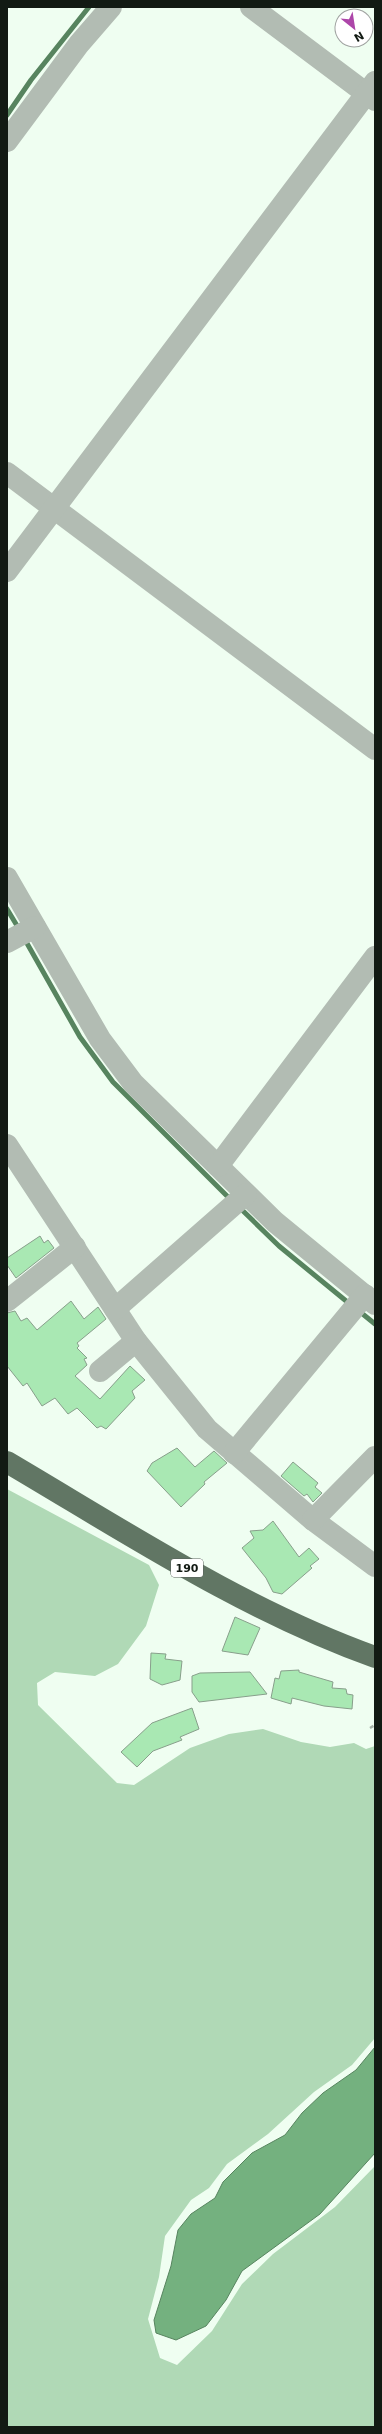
<svg xmlns="http://www.w3.org/2000/svg" width="382" height="2434" font-family="'DejaVu Sans',sans-serif">
<style>
.green{fill:#b0d9b6}
.water{fill:#74b17f;stroke:#57845f}
.lines{fill:none;stroke-linecap:round;stroke-linejoin:round}
.stream{stroke:#57845f;stroke-width:5}
.building{fill:#a9e8b3;stroke:#889f8b}
.path{stroke:#a8b4a9;stroke-width:2.5;stroke-dasharray:4 2;stroke-linecap:butt}
.minor{stroke:#b2bcb3;stroke-width:22}
.highway{stroke:#617664;stroke-width:22}
.labels{text-anchor:middle;stroke-width:3;stroke-linejoin:round;paint-order:stroke}
.shield{fill:#fff;stroke:#595f5a;stroke-width:1}
.shield-label{font-size:11px;font-weight:bold;fill:#121a13}
</style>
<rect width="100%" height="100%" fill="#effef1"/>
<!-- green -->
<polygon class="green" points="7,1489 149,1565 159,1585 146,1626 118,1664 95,1676 55,1672 37,1683 38,1705 117,1783 134,1785 190,1748 229,1734 263,1729 301,1742 330,1747 354,1743 366,1749 375,1746 375,2038 352,2065 314,2092 268,2134 227,2164 209,2188 191,2200 165,2236 159,2277 148,2319 160,2358 177,2365 212,2331 242,2284 273,2254 335,2207 375,2166 375,2427 7,2427"/>
<!-- water -->
<polygon class="water" points="375,2047 375,2153 320,2214 242,2271 226,2300 206,2326 176,2340 156,2333 154,2320 171,2266 178,2230 191,2214 215,2198 223,2182 252,2153 285,2135 302,2113 323,2093 356,2070"/>
<g class="lines">
<!-- stream -->
<g class="stream">
<polyline points="7,115 31,80 89,7"/>
<polyline points="7,909 19,929"/>
<polyline points="24,938 80,1037 113,1082 232,1201"/>
<polyline points="240,1208 279,1246 351,1305"/>
<polyline points="359,1311 375,1324"/>
</g>
</g>
<!-- building -->
<g class="building">
<polygon points="40,1236 44,1243 48,1240 54,1248 16,1278 7,1265 7,1258"/>
<polygon points="71,1301 84,1319 98,1307 106,1319 77,1343 79,1346 77,1348 87,1358 84,1359 87,1365 75,1376 100,1399 130,1366 145,1380 132,1391 135,1398 106,1429 101,1426 97,1428 77,1408 68,1414 55,1398 42,1406 27,1383 23,1386 7,1366 7,1313 15,1311 21,1321 27,1318 37,1330"/>
<polygon points="177,1448 195,1467 214,1451 227,1463 204,1482 205,1484 181,1507 147,1471 152,1463"/>
<polygon points="293,1462 318,1483 315,1487 322,1493 313,1502 307,1494 304,1496 281,1476"/>
<polygon points="273,1521 299,1557 309,1548 319,1559 310,1566 312,1568 282,1594 273,1592 266,1578 242,1548 254,1538 250,1531 263,1530"/>
<polygon points="235,1617 260,1628 248,1655 222,1651"/>
<polygon points="151,1653 166,1654 165,1659 182,1661 180,1680 162,1685 150,1679"/>
<polygon points="299,1670 299,1672 333,1682 332,1688 346,1689 347,1694 353,1695 352,1709 324,1706 292,1698 291,1704 271,1698 275,1678 279,1679 281,1671"/>
<polygon points="250,1672 267,1694 199,1702 192,1692 192,1676 200,1673"/>
<polygon points="192,1708 199,1729 180,1737 182,1740 153,1751 137,1767 121,1752 152,1723"/>
</g>
<g class="lines">
<!-- path -->
<polyline class="path" points="370,1728 375,1725"/>
<!-- minor -->
<g class="minor">
<polyline points="251,7 375,100"/>
<polyline points="7,141 79,44 111,7"/>
<polyline points="7,473 375,749"/>
<polyline points="7,571 375,82"/>
<polyline points="7,878 100,1039 133,1083 275,1222 375,1304"/>
<polyline points="7,942 35,927"/>
<polyline points="7,1145 136,1341 207,1429 313,1520 375,1566"/>
<polyline points="218,1166 375,957"/>
<polyline points="7,1301 75,1247"/>
<polyline points="115,1309 246,1194"/>
<polyline points="100,1371 136,1341"/>
<polyline points="234,1453 365,1295"/>
<polyline points="313,1520 375,1457"/>
</g>
<!-- highway -->
<path class="highway" d="M7,1462C126,1532 244,1610 375,1657"/>
</g>
<g class="labels">
<!-- shield labels -->
<rect class="shield" x="171" y="1559" width="32" height="18" rx="3"/>
<g class="shield-label">
<text x="187" y="1572">190</text>
</g>
</g>
<!-- border -->
<rect width="382" height="2434" fill="none" stroke="#121a13" stroke-width="16"/>
<!-- north arrow -->
<g transform="translate(354 28) rotate(150)"><circle r="19" fill="#ffffff" stroke="#a0a3a1"/>
<path d="M0-3L7 15L0 10L-7 15Z" fill="#ad46a9"/>
<text y="-6" font-size="11" font-weight="bold" text-anchor="middle" fill="#121a13">N</text>
</g>
</svg>
